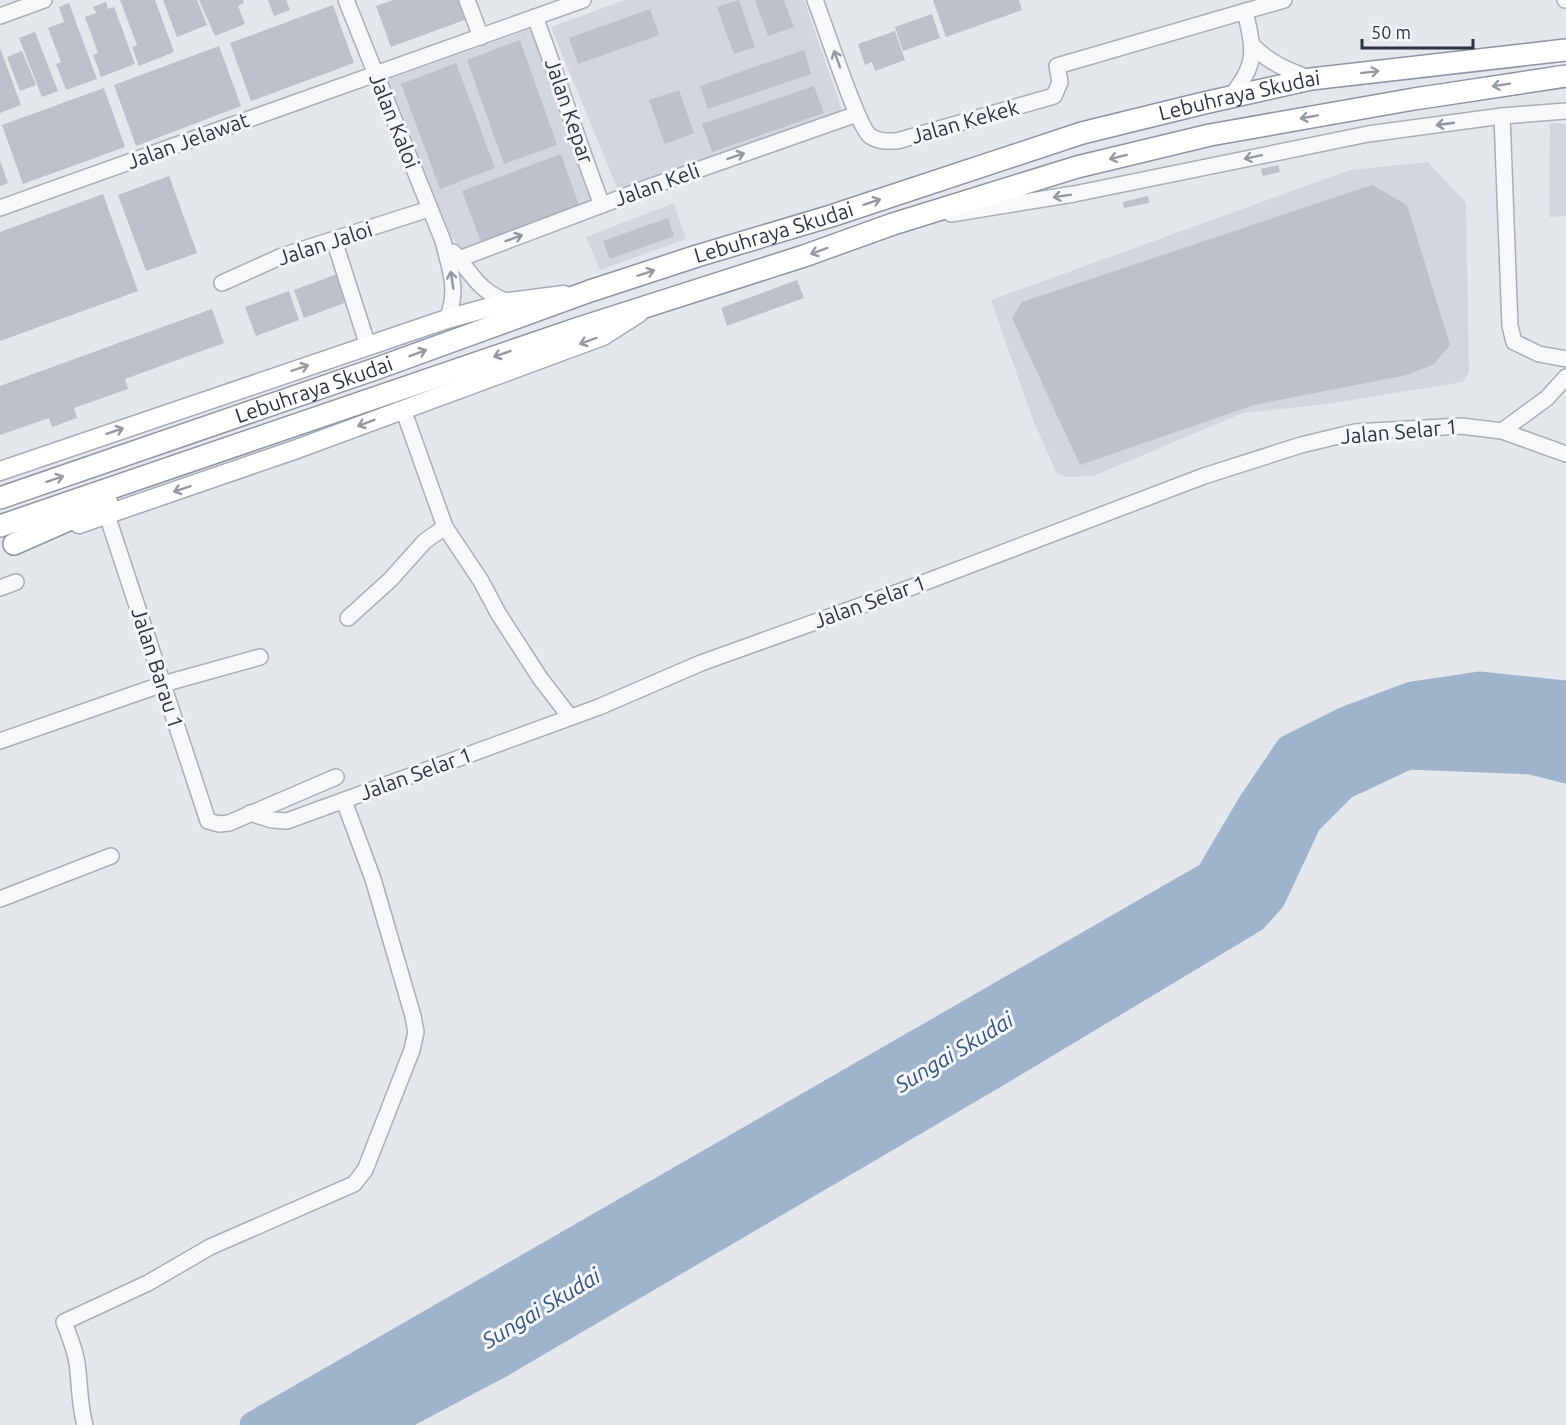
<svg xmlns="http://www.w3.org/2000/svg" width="1566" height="1425" font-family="Ubuntu,sans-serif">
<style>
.built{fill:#d2d6de}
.water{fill:#9fb4cc}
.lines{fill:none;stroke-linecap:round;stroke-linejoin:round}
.river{stroke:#9fb4cc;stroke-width:27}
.building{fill:#bbc0ca}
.minor-casing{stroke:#a9aeb7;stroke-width:18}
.major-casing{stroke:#a3abb8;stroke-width:21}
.highway-casing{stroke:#8b94a3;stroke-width:24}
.minor{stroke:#f7f8fa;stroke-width:15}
.major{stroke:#fff;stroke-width:18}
.highway{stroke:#fff;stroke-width:21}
.oneway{stroke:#9196a0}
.oneway2{stroke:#959aa2}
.labels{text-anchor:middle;stroke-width:6;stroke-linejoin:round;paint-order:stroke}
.street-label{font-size:21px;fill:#2b3445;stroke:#f4f6f9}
.water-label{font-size:22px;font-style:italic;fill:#34527a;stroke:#f4f6f9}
</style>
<rect width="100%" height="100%" fill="#e4e7ec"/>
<!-- built -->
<g class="built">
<polygon points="625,0 804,0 844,116 620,195 551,27"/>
<polygon points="533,28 595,203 463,252 450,235 387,80"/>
<polygon points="1550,123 1566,124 1566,216 1549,217"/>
<polygon points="1428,162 1466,203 1469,372 1463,382 1327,404 1243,413 1093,476 1067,477 1057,474 1033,420 991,300 1350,170"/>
<polygon points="674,203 686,239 600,270 586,237"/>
</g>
<!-- water -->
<polygon class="water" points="1479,685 1566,694 1566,770 1531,761 1408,756 1344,786 1308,822 1272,899 1254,919 1006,1068 501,1364 386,1425 253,1425 1209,875 1251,804 1289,748 1343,721 1412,695"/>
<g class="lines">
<!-- river -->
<g class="river">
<polyline points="253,1425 1209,875 1251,804 1289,748 1343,721 1412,695 1479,685 1566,694"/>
<polyline points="386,1425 501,1364 1006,1068 1254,919 1272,899 1308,822 1344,786 1408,756 1531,761 1566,770"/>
</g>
</g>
<!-- building -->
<g class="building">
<polygon points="120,0 155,0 174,52 139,66 132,47 137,45"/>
<polygon points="163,0 197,0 207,25 177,37"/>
<polygon points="199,0 243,0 244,3 238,6 245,24 215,36"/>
<polygon points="268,0 286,0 290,10 274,16"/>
<polygon points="393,0 460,0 467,19 391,47 376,6"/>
<polygon points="739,0 755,47 734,54 717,7"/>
<polygon points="755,0 784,0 794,27 768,36"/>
<polygon points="933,0 1019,0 1022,10 946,37"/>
<polygon points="106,2 108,9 114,7 135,64 101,77 93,55 98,53 85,17 96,13 93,7"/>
<polygon points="69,3 97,79 66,90 56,64 61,62 48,28 64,22 59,7"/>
<polygon points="333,5 354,63 251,101 230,43"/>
<polygon points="650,9 659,35 578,64 569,38"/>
<polygon points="932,14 940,38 903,51 895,27"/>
<polygon points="895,31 905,60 875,71 872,62 865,65 858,44"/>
<polygon points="35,32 58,91 42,97 19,38"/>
<polygon points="520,40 557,145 504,164 467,60"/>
<polygon points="219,46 241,106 136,146 114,85"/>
<polygon points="0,48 21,105 0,113"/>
<polygon points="804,50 811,74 708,109 700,86"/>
<polygon points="22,51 36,85 20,91 7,57"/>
<polygon points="456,63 495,168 440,189 401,84"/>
<polygon points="814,86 824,113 712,152 702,124"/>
<polygon points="104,88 125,147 23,184 2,125"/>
<polygon points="679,90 694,133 665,144 649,100"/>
<polygon points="561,154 580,208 482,245 462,191"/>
<polygon points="0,160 8,183 0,186"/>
<polygon points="1278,165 1280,172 1263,176 1261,169"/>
<polygon points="169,176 197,253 146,271 118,195"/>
<polygon points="1372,185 1407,205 1450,345 1434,364 1407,375 1254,405 1080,465 1012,318 1022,302"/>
<polygon points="103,194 138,291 0,341 0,232"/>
<polygon points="1148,196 1149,203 1124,208 1123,202"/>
<polygon points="668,218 674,236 610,259 603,241"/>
<polygon points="337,274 347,302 304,318 294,290"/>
<polygon points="797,280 804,298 727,326 721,308"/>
<polygon points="289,291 299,320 256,336 245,307"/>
<polygon points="212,309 224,343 125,379 128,389 74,408 77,418 52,427 49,418 0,435 0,386"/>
</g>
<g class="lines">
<!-- minor casing -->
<g class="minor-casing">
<g id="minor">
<path d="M346,0L443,241C450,269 459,290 447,319"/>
<polyline points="467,0 481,37"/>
<path d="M815,0C824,22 857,126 870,136C879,142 887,141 897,141L1054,96L1060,82L1057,66L1284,0"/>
<polyline points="1565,0 1566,0"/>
<polyline points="0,16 44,0"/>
<path d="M535,17C559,80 578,143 602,205"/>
<path d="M1252,45C1269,63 1288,70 1311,79"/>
<path d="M1230,97C1258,64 1254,51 1245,11"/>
<polyline points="1502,116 1510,326 1514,342 1539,354 1566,359"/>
<polyline points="0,208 583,0"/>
<polyline points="951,214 1074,194 1368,134 1502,116 1566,111"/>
<polyline points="334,240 368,346"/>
<path d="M453,252C472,274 480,293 509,302"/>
<polyline points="459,259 652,186 857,114"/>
<polyline points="222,283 282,256 429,209"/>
<polyline points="403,409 445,527 481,581 498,613 540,678 570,717"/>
<polyline points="1502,431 1547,398 1566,377"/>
<polyline points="107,515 208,821 219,824 229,823 336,777"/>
<polyline points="0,588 16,582"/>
<polyline points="348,618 390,580 425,541 445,527"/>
<polyline points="0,741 163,684 260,657"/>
<polyline points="250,813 272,820 287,821 599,707 701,663 907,589 1204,476 1301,445 1355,432 1461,426 1502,431 1566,454"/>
<polyline points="0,899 111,856"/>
<path d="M85,1425C79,1404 80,1384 77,1363C75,1349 69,1336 64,1322L148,1283L210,1247L354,1184L365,1170L412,1050L416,1032L413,1016L373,879L344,801"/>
</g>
</g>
<!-- major casing -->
<g class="major-casing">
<g id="major">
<polyline points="0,471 447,319 509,302 564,295"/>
<polyline points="79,524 294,450 603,336 639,313"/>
</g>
</g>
<!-- highway casing -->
<g class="highway-casing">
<g id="highway">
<path id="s1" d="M0,498L378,368L590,291L697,256L831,216L1082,133L1204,103L1311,79L1566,50"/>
<polyline points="0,526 576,329 804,256 893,224 1077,167 1210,135 1414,99 1566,76"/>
<polyline points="14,544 107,503"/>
</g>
</g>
<!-- minor -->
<use href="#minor" class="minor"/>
<!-- major -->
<use href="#major" class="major"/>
<!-- highway -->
<use href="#highway" class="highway"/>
</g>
<!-- one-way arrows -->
<defs><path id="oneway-shaft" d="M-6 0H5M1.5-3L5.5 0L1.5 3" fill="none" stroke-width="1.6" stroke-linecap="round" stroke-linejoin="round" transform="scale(1.5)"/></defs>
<g class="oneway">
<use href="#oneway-shaft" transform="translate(837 59) rotate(-110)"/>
<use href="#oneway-shaft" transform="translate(1445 124) rotate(172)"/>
<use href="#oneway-shaft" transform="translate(736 156) rotate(-19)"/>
<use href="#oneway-shaft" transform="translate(1253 157) rotate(168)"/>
<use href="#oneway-shaft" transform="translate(1062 196) rotate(171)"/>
<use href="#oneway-shaft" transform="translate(514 238) rotate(-20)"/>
<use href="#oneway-shaft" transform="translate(452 280) rotate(-99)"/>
</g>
<g class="oneway2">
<use href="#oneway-shaft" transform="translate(1370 72) rotate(-7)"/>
<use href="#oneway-shaft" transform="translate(1501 85) rotate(171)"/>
<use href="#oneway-shaft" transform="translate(1309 117) rotate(170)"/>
<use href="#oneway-shaft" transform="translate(1118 157) rotate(166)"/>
<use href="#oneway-shaft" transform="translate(872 202) rotate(-18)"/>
<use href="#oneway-shaft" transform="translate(819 251) rotate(160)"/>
<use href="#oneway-shaft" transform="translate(646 273) rotate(-18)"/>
<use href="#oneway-shaft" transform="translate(588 341) rotate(160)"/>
<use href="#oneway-shaft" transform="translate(418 353) rotate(-20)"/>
<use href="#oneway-shaft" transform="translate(502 354) rotate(161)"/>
<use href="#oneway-shaft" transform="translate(300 368) rotate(-19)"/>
<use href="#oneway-shaft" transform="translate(366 423) rotate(159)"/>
<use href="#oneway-shaft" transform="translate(115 431) rotate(-19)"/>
<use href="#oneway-shaft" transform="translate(55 479) rotate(-19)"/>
<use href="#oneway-shaft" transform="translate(182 489) rotate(161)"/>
</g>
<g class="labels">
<!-- street labels -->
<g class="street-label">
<text dy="7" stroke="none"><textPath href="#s1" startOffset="1304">Lebuhraya Skudai</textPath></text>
<text transform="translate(569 111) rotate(71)" y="7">Jalan Kepar</text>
<text transform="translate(394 121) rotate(68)" y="7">Jalan Kaloi</text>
<text transform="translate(965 122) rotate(-16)" y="7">Jalan Kekek</text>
<text transform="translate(188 141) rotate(-20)" y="7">Jalan Jelawat</text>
<text transform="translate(657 185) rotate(-20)" y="7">Jalan Keli</text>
<text dy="7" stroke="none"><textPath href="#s1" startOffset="818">Lebuhraya Skudai</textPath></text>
<text transform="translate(325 244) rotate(-18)" y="7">Jalan Jaloi</text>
<text dy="7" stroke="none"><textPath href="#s1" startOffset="332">Lebuhraya Skudai</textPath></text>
<text transform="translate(1399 432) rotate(-5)" y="7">Jalan Selar 1</text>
<text transform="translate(870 602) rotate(-20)" y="7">Jalan Selar 1</text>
<text transform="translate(157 668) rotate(72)" y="7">Jalan Barau 1</text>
<text transform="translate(416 774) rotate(-20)" y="7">Jalan Selar 1</text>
</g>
<!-- water labels -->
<g class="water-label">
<text transform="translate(954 1052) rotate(-31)" y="8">Sungai Skudai</text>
<text transform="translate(541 1308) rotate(-31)" y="8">Sungai Skudai</text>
</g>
</g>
<!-- scale -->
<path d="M1362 39v9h111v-9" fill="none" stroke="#2b3445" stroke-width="3"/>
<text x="1371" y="39" font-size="18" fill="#2b3445" stroke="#f4f6f9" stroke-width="4.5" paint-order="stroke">50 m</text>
</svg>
